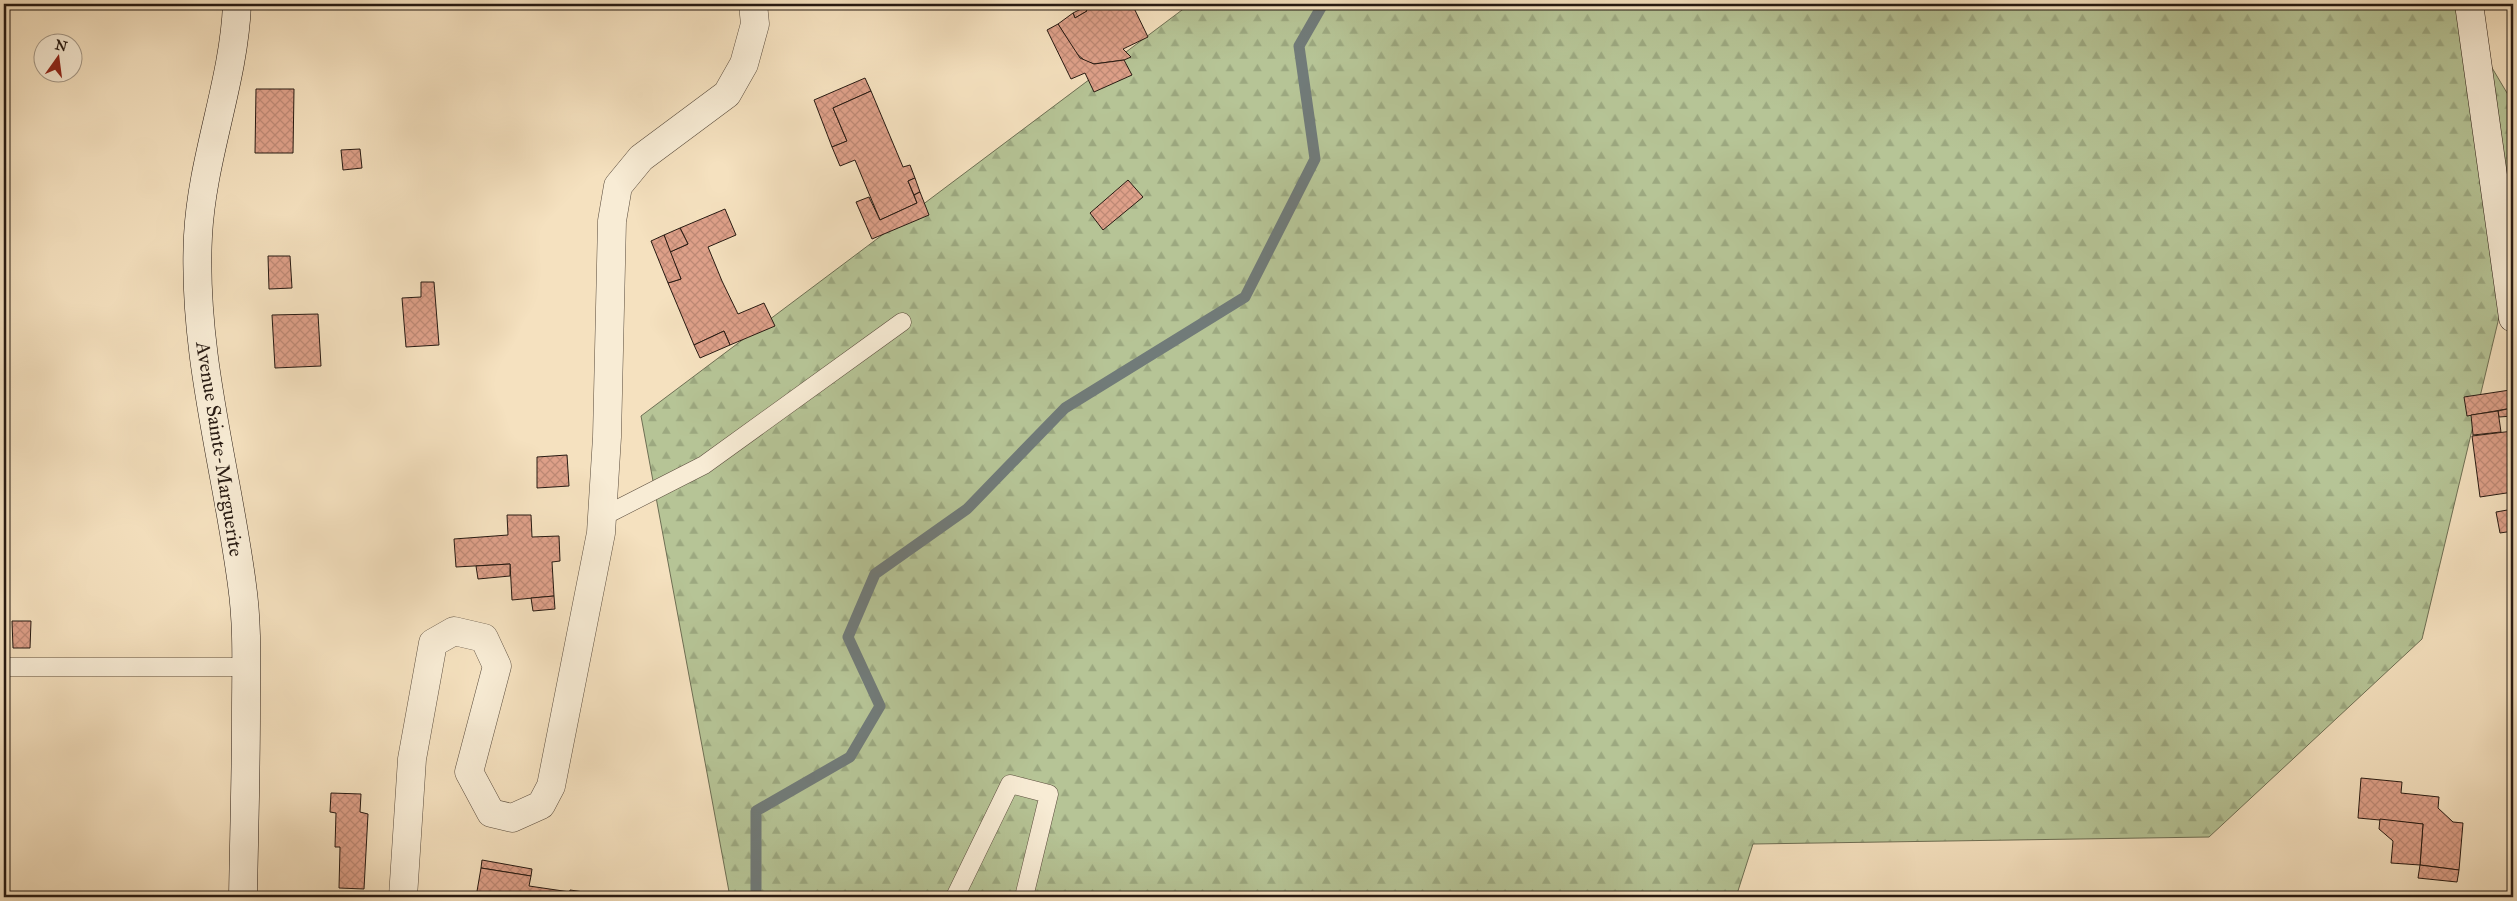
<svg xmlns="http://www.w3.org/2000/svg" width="2517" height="901" font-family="'IM FELL Great Primer',serif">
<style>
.forest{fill:url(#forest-firs);stroke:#6e6f54}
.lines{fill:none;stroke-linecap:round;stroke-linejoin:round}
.stream{stroke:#717b79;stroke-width:11}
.building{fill:url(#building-cross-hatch);stroke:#271a12}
.lane-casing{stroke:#5a4c3d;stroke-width:19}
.street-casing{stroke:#5a4c3d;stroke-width:29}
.secondary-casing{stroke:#271a12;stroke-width:29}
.lane{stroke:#f8ecd5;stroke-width:18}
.street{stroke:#f8ecd5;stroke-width:28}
.secondary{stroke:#f8ecd5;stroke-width:28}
.labels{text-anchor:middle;stroke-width:4;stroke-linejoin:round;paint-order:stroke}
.street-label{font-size:20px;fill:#271a12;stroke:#f8ecd5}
</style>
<defs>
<pattern id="forest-firs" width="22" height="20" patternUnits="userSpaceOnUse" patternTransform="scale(1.25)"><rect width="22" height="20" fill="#b6c496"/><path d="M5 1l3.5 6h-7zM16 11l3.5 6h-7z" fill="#9ca880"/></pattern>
<pattern id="building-cross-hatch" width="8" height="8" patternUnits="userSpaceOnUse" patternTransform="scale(1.25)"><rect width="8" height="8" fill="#dea089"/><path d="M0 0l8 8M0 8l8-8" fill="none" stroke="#be8975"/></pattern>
</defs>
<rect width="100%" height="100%" fill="#f5e1bf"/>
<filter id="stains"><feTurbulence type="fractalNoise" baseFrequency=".004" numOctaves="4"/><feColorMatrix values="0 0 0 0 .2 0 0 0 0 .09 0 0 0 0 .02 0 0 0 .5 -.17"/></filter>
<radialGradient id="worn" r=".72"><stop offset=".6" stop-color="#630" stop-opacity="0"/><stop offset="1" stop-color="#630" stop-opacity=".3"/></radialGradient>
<!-- forest -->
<polygon class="forest" points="1190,4 2454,4 2513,103 2513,259 2422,639 2209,837 1753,844 1736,897 730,897 641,416"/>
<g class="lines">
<!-- stream -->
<polyline class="stream" points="756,897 756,811 850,757 880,706 848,637 875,574 967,509 1065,408 1245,297 1315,159 1299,46 1323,4"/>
</g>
<!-- building -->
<g class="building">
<polygon points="1078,4 1083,4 1087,11 1075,18 1073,13 1081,9"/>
<polygon points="1083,4 1132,4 1148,37 1123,49 1131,57 1124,60 1094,64 1085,61 1075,52 1058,24 1073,13 1075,18 1087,11"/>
<polygon points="1058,24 1080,58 1094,64 1124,60 1132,75 1094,92 1085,73 1071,79 1047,30"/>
<polygon points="865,78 871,91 833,108 847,141 832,147 814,100"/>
<polygon points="256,89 294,89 293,153 255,153"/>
<polygon points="871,91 903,167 910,165 915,178 908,181 917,203 880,220 855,160 840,166 832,147 847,141 833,108"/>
<polygon points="360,149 362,168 343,170 341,150"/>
<polygon points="915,178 920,192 914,195 908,181"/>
<polygon points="1128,180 1143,197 1103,230 1090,213"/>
<polygon points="920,192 929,215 872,239 856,202 869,197 880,220 917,203 914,195"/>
<polygon points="725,209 736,235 708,247 722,281 738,314 764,303 775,326 730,345 724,331 694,345 668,283 681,279 670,252 688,244 680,228"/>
<polygon points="680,228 688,244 670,252 664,235"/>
<polygon points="664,235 681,279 668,283 651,241"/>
<polygon points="268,256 290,256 292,288 269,289"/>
<polygon points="421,282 434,282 439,345 406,347 402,298 421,297"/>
<polygon points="318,314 321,366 275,368 272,315"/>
<polygon points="724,331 730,345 700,358 694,345"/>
<polygon points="2510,390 2512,408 2467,416 2464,397"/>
<polygon points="2512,408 2513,416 2499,417 2498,411"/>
<polygon points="2498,411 2501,432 2473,435 2471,415"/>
<polygon points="2513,431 2513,461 2508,462 2513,492 2480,497 2472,436"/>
<polygon points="567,455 569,486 537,488 537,457"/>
<polygon points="2513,461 2513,492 2508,462"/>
<polygon points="2513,509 2513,531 2500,533 2496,512"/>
<polygon points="507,515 531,515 532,537 559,536 560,561 552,562 554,596 512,600 510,564 456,567 454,539 508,535"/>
<polygon points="510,564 510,576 478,579 476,566"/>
<polygon points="554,596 555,609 533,611 531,598"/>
<polygon points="12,621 31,621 30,648 13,648"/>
<polygon points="4,682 6,682 7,706 4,706"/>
<polygon points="2361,778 2402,782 2401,793 2439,797 2438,808 2453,822 2463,823 2459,870 2420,865 2423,824 2358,818"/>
<polygon points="331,793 361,794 360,812 368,814 364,889 339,888 340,847 335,847 336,813 330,812"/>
<polygon points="2380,819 2423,824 2420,865 2391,863 2393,841 2379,829"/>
<polygon points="482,860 532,869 531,876 481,868"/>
<polygon points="2420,865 2459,870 2457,882 2418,878"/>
<polygon points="481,868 531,876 529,886 570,892 569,897 476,897"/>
<polygon points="570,890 584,892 583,897 569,897"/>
</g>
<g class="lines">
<!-- lane casing -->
<g class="lane-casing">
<g id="lane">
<polyline points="602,517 704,465 902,322"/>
<polyline points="4,667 246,667"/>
<polyline points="955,897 1010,784 1049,794 1024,897"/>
</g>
</g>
<!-- street casing -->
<g class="street-casing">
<polyline id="street" points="403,897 412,759 433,643 454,631 484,638 497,666 469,772 491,813 512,818 541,805 551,786 601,533 607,437 612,221 618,186 641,158 727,94 744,64 755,24 753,4"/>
</g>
<!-- secondary casing -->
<g class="secondary-casing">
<g id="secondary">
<path d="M237,4C234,82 202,157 198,236C192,354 227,469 242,585C248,627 246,670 246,712C246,774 244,835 243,897"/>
<polyline points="2469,4 2513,318"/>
</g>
</g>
<!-- lane -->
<use href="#lane" class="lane"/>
<!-- street -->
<use href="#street" class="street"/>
<!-- secondary -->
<use href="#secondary" class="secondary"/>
</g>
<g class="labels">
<!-- street labels -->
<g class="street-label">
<text transform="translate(220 449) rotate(81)" y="7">Avenue Sainte-Marguerite</text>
</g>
</g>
<!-- margin -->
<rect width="2517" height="901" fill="none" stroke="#f5e1bf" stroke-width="20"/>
<rect x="5" y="5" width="2507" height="891" fill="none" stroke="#271a12" stroke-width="2.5"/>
<rect x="10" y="10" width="2497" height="881" fill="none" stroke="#271a12"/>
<!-- north arrow -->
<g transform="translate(58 58) rotate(14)"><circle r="24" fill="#f8ecd5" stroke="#a49887"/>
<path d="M0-4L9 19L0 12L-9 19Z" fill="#8f2418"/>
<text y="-8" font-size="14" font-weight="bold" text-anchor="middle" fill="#271a12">N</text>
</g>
<rect width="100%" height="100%" filter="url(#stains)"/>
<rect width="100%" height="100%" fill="url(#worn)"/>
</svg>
